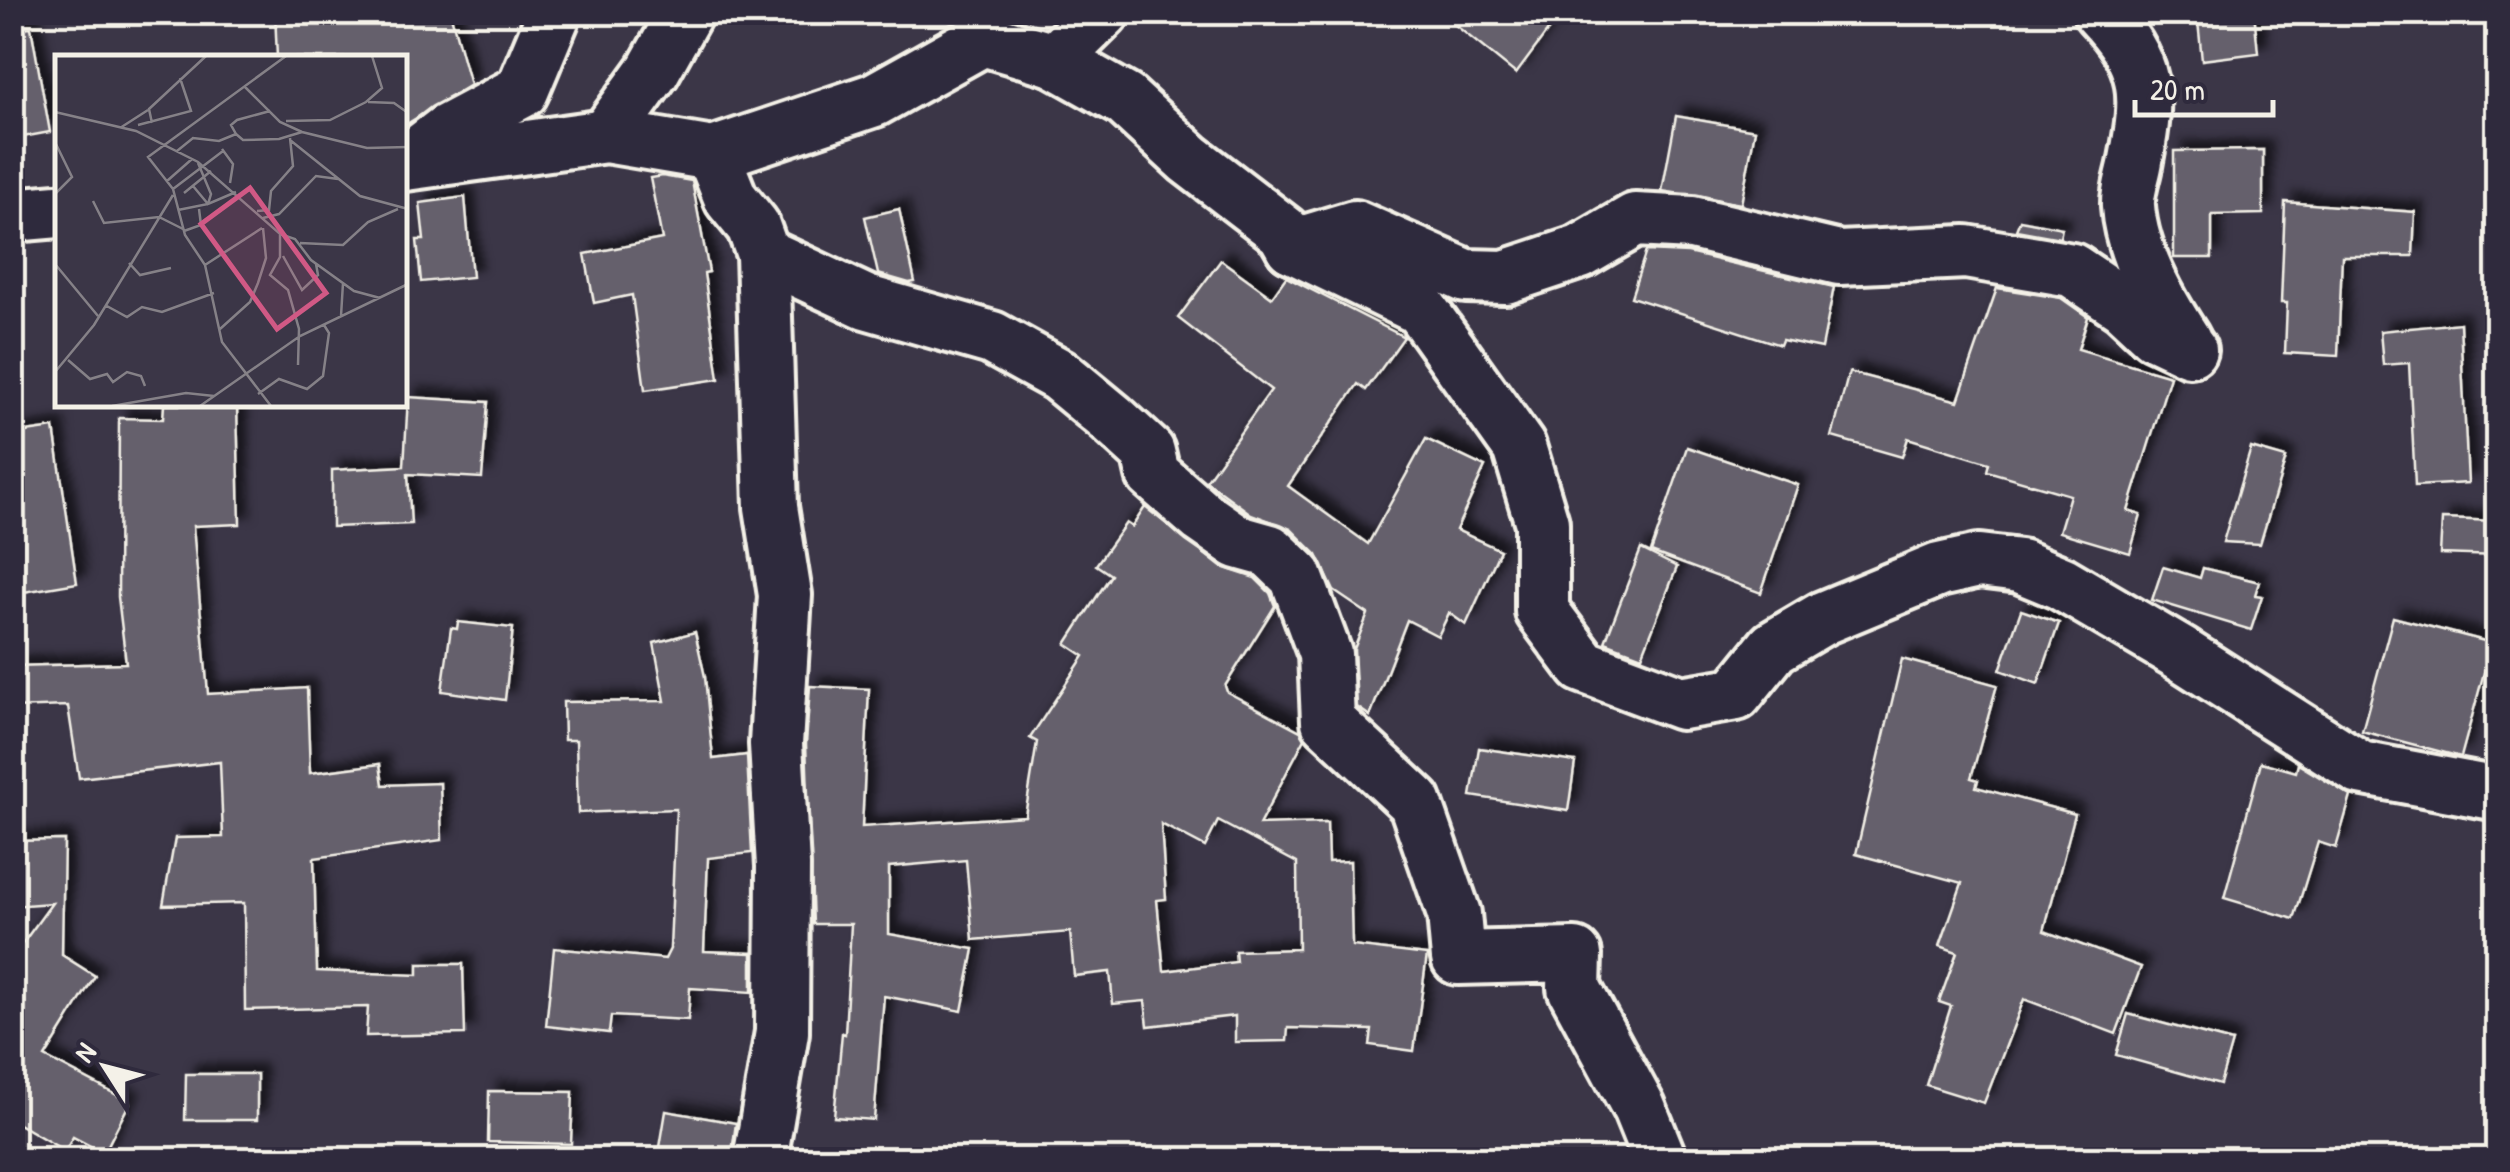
<svg xmlns="http://www.w3.org/2000/svg" width="2510" height="1172" font-family="'Patrick Hand',sans-serif">
<style>
.building{fill:#65616c;stroke:#f4f1e8;stroke-width:2.5;fill-rule:evenodd;filter:url(#shadow)}
.lines{fill:none;stroke-linecap:round;stroke-linejoin:round}
.minor-casing{stroke:#f4f1e8;stroke-width:60}
.minor{stroke:#2f2a3d;stroke-width:52}
.inset-road{fill:none;stroke:#858187;stroke-width:2.5}
.view{fill:#d15985;fill-opacity:0.15;stroke:#d15985;stroke-width:5}
.inset-edge{fill:none;stroke:#f4f1e8;stroke-width:5}
</style>
<defs>
<filter id="shadow"><feDropShadow dx="9" dy="-9" stdDeviation="5" flood-color="#0009"/></filter>
</defs>
<rect width="100%" height="100%" fill="#3b3647"/>
<filter id="ink" filterUnits="userSpaceOnUse"><feTurbulence type="fractalNoise" baseFrequency=".01" numOctaves="2"/><feDisplacementMap in="SourceGraphic" scale="20" xChannelSelector="R" yChannelSelector="G"/><feConvolveMatrix kernelMatrix="1 2 1 2 8 2 1 2 1" color-interpolation-filters="sRGB"/></filter>
<g filter="url(#ink)">
<!-- building -->
<g class="building">
<polygon points="275,12 450,12 470,85 405,125 405,58 277,58"/>
<polygon points="1439,12 1562,12 1516,74"/>
<polygon points="2197,12 2254,12 2258,53 2202,60"/>
<polygon points="31,27 50,132 12,139 12,29"/>
<polygon points="1676,116 1755,130 1741,204 1662,191"/>
<polygon points="2263,150 2263,214 2212,215 2212,258 2174,258 2174,151"/>
<polygon points="662,176 692,181 709,272 704,273 719,379 645,390 632,295 594,303 585,254 662,239 650,178"/>
<polygon points="465,197 472,277 421,282 417,240 424,240 420,203"/>
<polygon points="2285,202 2415,212 2413,256 2342,256 2338,356 2285,353 2287,303 2281,303"/>
<polygon points="899,209 915,282 909,283 878,274 865,217"/>
<polygon points="2020,220 2062,228 2060,238 2016,230"/>
<polygon points="1646,251 1688,253 1834,287 1822,348 1782,340 1780,345 1631,297"/>
<polygon points="1221,260 1272,297 1286,277 1404,337 1366,390 1358,384 1288,486 1368,544 1426,439 1485,467 1456,530 1500,550 1466,625 1449,613 1438,636 1407,620 1370,716 1357,707 1354,649 1368,614 1334,591 1317,555 1291,529 1251,514 1206,481 1271,390 1178,318"/>
<polygon points="1997,288 2061,298 2088,317 2078,349 2170,376 2128,511 2141,515 2130,553 2059,532 2070,495 1987,471 1989,463 1908,438 1902,457 1832,437 1849,372 1958,401"/>
<polygon points="2460,323 2468,483 2415,486 2409,363 2383,365 2380,331"/>
<polygon points="408,397 488,402 482,478 408,474 411,524 332,527 332,470 404,466"/>
<polygon points="164,405 237,405 240,524 193,526 208,694 307,688 310,773 380,764 383,785 440,783 442,840 314,858 317,971 418,975 418,964 463,964 465,1034 366,1036 368,1007 245,1010 244,903 163,905 175,838 223,837 220,762 79,778 68,706 12,708 12,666 126,663 118,597 119,418 163,419"/>
<polygon points="54,428 77,583 12,594 12,434"/>
<polygon points="1687,447 1798,485 1761,593 1651,552"/>
<polygon points="2251,448 2286,458 2260,544 2223,542"/>
<path d="M1145,507L1221,567L1255,578L1270,593L1275,606L1225,686L1227,692L1302,732L1305,738L1259,825L1327,823L1328,862L1350,861L1352,946L1427,955L1414,1051L1370,1045L1372,1030L1288,1028L1287,1041L1235,1042V1016L1148,1026L1145,1001L1113,1004L1110,972L1074,976L1070,932L973,940L966,860L889,867V934L974,949L962,1011L884,996L874,1120L834,1117L842,1033L845,1034L851,924H813L806,744L810,686L869,689L862,827L1025,816L1037,742L1030,738L1084,656L1066,644L1111,575L1096,565L1126,523L1132,527ZM1218,821L1297,863L1298,949L1235,951L1236,962L1164,971L1157,900L1166,899L1161,824L1205,847Z"/>
<polygon points="2442,519 2498,521 2498,556 2440,554"/>
<polygon points="1641,549 1677,567 1642,656 1605,642"/>
<polygon points="2163,567 2200,578 2203,568 2259,582 2255,595 2262,596 2251,630 2152,600"/>
<polygon points="2021,610 2059,623 2038,684 2000,670"/>
<polygon points="2393,617 2492,643 2461,757 2362,731"/>
<polygon points="458,622 513,628 505,700 442,691 451,628 457,629"/>
<polygon points="695,632 705,677 713,759 747,755 752,853 708,858 704,951 752,953 752,992 690,988 688,1020 611,1016 609,1033 546,1026 554,948 665,959 670,949 676,809 578,813 576,740 564,740 563,702 665,701 654,643"/>
<polygon points="1902,659 1997,685 1971,778 1978,780 1976,787 2075,814 2044,931 2141,967 2116,1034 2024,999 1984,1103 1926,1085 1951,1006 1939,1002 1957,952 1940,946 1962,883 1856,854"/>
<polygon points="1479,748 1575,762 1568,811 1471,796"/>
<polygon points="2261,762 2296,772 2298,764 2351,796 2336,848 2318,842 2294,919 2224,898"/>
<polygon points="64,840 62,955 95,976 45,1057 130,1102 104,1153 73,1137 65,1151 12,1120 12,958 52,903 12,906 12,841"/>
<polygon points="2128,1014 2232,1042 2220,1084 2116,1055"/>
<polygon points="186,1074 257,1074 257,1120 185,1120"/>
<polygon points="489,1091 573,1092 571,1144 488,1142"/>
<polygon points="666,1111 736,1123 731,1160 668,1160 670,1149 660,1147"/>
</g>
<g class="lines">
<!-- minor casing -->
<g class="minor-casing">
<g id="minor">
<path d="M2100,12C2149,64 2149,92 2136,160C2134,174 2127,191 2128,206C2131,252 2159,302 2184,340"/>
<polyline points="1054,60 1125,100 1189,159 1284,232 1292,246 1420,308 1519,447 1542,523 1542,611 1583,666 1681,703 1736,694 1774,647 1823,618 1939,570 1979,561 2020,566 2061,583 2180,653 2360,768 2498,794"/>
<polyline points="606,136 653,71 686,12"/>
<polyline points="417,154 447,131 522,91 555,12"/>
<polyline points="713,154 731,199 753,226 763,254 771,507 785,595 776,744 783,866 782,1032 760,1160"/>
<polyline points="405,164 606,136 713,154 874,100 983,39 1054,60 1103,12"/>
<polyline points="12,215 58,211"/>
<polyline points="1292,246 1355,227 1466,276 1505,277 1580,252 1635,220 1692,223 1839,258 1966,252 2072,270 2124,305 2154,333 2190,350"/>
<polyline points="763,254 866,302 992,338 1059,375 1111,418 1148,452 1153,474 1202,517 1238,542 1270,551 1296,576 1325,654 1328,721 1415,802 1454,914 1458,958 1575,955 1574,988 1639,1108 1660,1160"/>
</g>
</g>
<!-- minor -->
<use href="#minor" class="minor"/>
</g>
</g>
<!-- overview -->
<g transform="translate(55 55)">
<rect width="352" height="352" fill="#3b3647"/>
<path class="inset-road" d="M190,32L225,67L247,77L312,93L353,92M313,47L339,48L353,58M0,57L81,76L143,107L225,179L240,184L256,205L299,236L325,243M231,66L275,65L311,47L327,33L317,1M97,68L94,54L151,1M83,70L136,56L125,23M65,73L93,55M181,79L176,70L182,65L215,56M235,85L305,141L353,154M0,87L17,122L0,139M167,94L178,109L175,128M122,96L138,83L164,86L181,79L188,85L224,84L247,77M112,126L137,104M138,131L153,149L181,137M118,134L168,96M129,138L156,116M38,146L49,168L104,162L128,174M123,155L153,149L156,139L143,108M202,156L214,155L216,136L238,111L235,83M208,163L224,159L261,121L283,124M129,176L146,170L144,154M225,179V202L215,220L233,235L244,274L243,310M245,188L288,190L313,167L343,154M228,201L247,235L263,220L261,209M74,208L85,220L116,213M0,209L43,261M150,210L207,173M50,250L72,262L87,252L107,257L159,238M286,261L288,228M165,274L195,247L203,228L211,203L208,173M13,305L35,324L52,319L58,327L72,317L86,321L90,331M0,317L39,270L118,140M203,339L224,324L252,334L268,321L274,278L269,270M57,351L131,338L159,341M145,351L245,281L353,229M216,351L167,287L150,210L130,180L118,134L93,102L231,1"/>
<path class="view" d="M195,133L271,238L222,274L146,169Z"/>
<rect width="352" height="352" class="inset-edge"/>
</g>
<!-- margin -->
<rect width="2510" height="1172" fill="none" stroke="#2f2a3d" stroke-width="50"/>
<rect x="25" y="25" width="2460" height="1122" fill="none" stroke="#f4f1e8" stroke-width="4" filter="url(#ink)"/>
<!-- north arrow -->
<g transform="translate(105 1067) rotate(306)" stroke="#2f2a3d" stroke-width="8" paint-order="stroke">
<path d="M0-8L18 38L0 25L-18 38Z" fill="#f4f1e8"/>
<text y="-15" font-size="28" font-weight="bold" text-anchor="middle" fill="#f4f1e8">N</text>
</g>
<!-- scale -->
<path d="M2135 100v15h138v-15" fill="none" stroke="#f4f1e8" stroke-width="5"/>
<text x="2150" y="100" font-size="30" fill="#f4f1e8" stroke="#2f2a3d" stroke-width="8" paint-order="stroke">20 m</text>
</svg>
